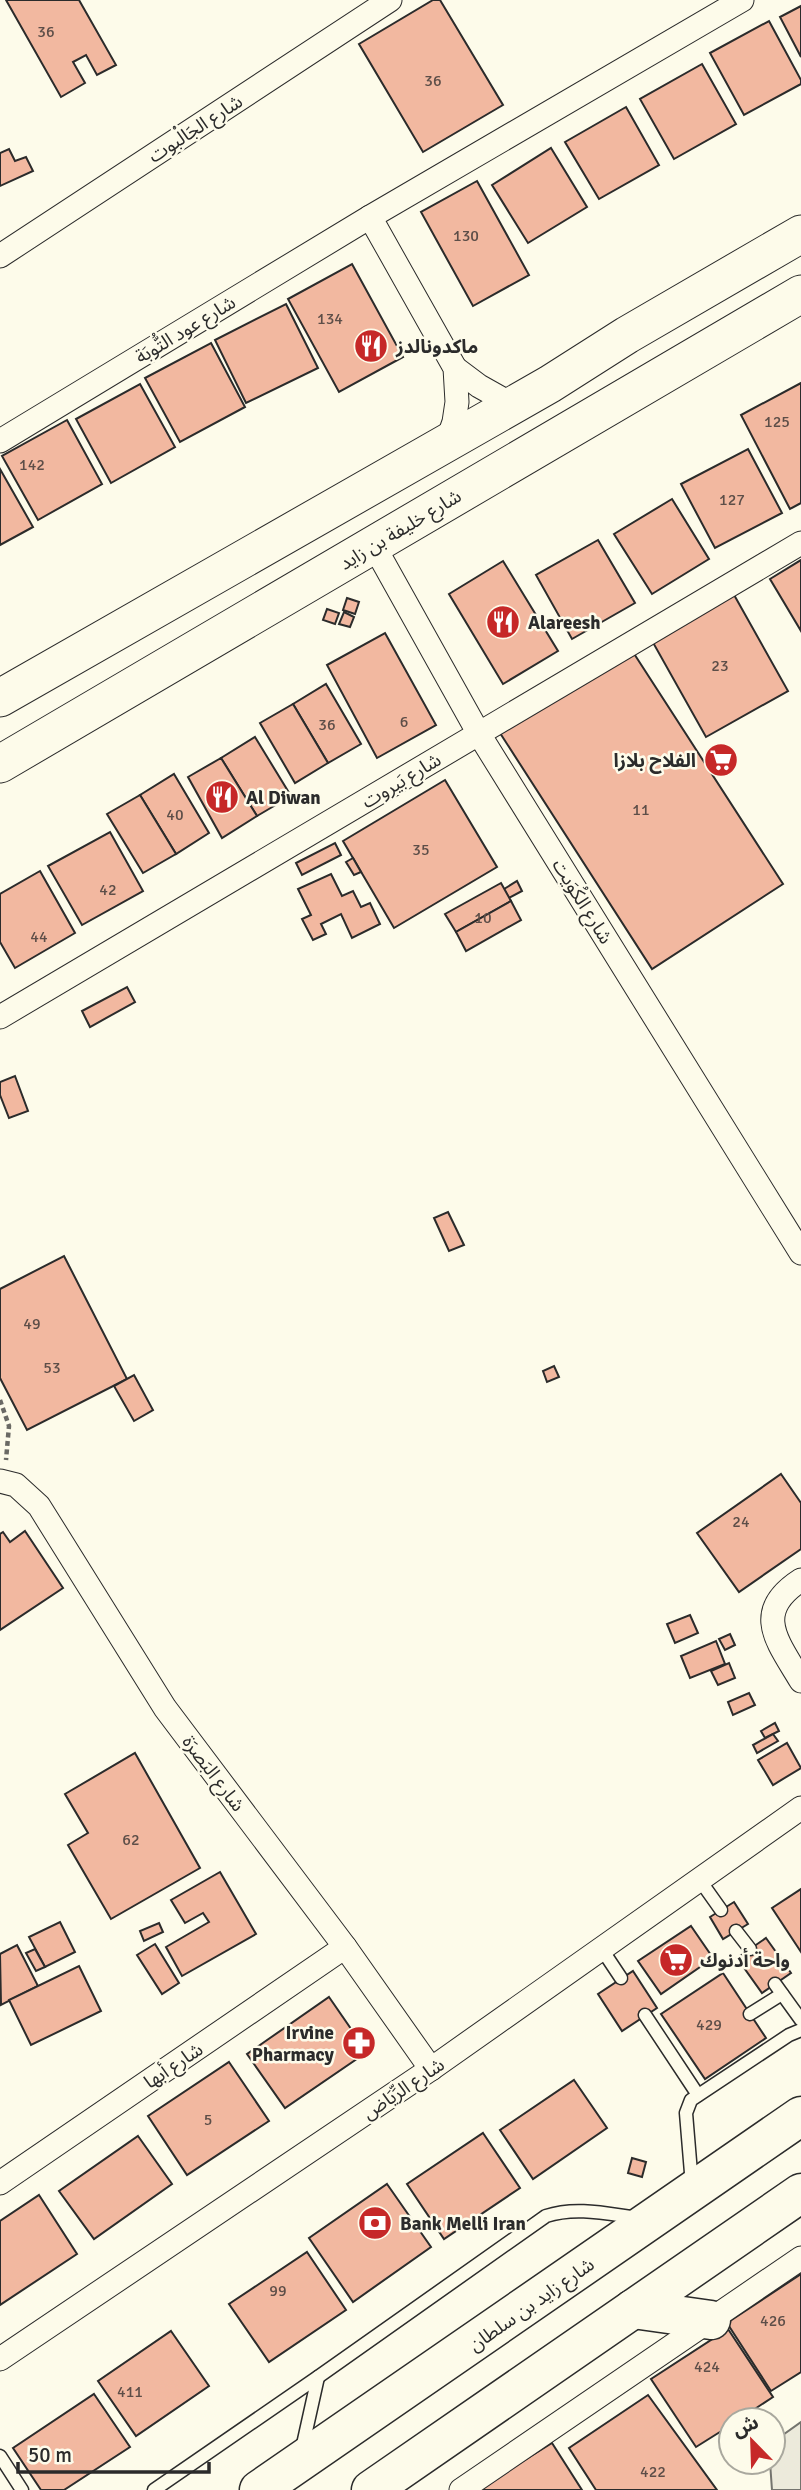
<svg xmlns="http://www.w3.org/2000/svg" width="801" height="2490" font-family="Signika,'Noto Sans Arabic',sans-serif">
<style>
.parking{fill:#eceadb;stroke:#74746e;stroke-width:2}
.building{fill:#f2b8a0;stroke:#2b2b2b;stroke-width:2}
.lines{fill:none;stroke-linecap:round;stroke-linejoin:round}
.service-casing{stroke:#2b2b2b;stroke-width:15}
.minor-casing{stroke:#2b2b2b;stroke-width:25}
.primary-casing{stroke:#2b2b2b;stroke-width:39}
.trunk-casing{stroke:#2b2b2b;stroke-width:41}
.path{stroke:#6a6964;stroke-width:4.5;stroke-dasharray:5 3.5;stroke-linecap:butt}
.service{stroke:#fdfbea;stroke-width:12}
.minor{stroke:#fdfbea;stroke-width:23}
.primary{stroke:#fdfbea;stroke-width:37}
.trunk{stroke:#fdfbea;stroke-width:38}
.labels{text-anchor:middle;stroke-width:5;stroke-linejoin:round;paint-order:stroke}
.number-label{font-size:16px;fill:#5d4e48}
.street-label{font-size:19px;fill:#2b2b2b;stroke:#fdfbea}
.poi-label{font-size:19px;font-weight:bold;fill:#2b2b2b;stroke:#fdfbea;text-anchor:start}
</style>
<rect width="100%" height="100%" fill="#fdfbea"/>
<!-- parking -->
<polygon class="parking" points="801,2422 801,2490 772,2490 770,2462 773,2462 773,2442"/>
<!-- building -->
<g class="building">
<polygon points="6,0 79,0 116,65 97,75 86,55 73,62 85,83 61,97"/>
<polygon points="433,0 440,0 503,105 423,152 359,44"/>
<polygon points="801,6 801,57 780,17"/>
<polygon points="769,21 801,80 801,84 744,115 710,53"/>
<polygon points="702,64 736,124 674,159 640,99"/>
<polygon points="626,107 659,165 599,199 565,142"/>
<polygon points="551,148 587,207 528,243 492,185"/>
<polygon points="9,149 15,161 26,157 33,171 0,186 0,153"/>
<polygon points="477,181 529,275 473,306 421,212"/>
<polygon points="352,264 403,357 339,392 288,299"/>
<polygon points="286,304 318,368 246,403 215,340"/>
<polygon points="211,343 245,407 180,442 145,378"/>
<polygon points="801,383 801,503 790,509 741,415"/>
<polygon points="140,384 175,447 111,483 76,419"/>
<polygon points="67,420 102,484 38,520 2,456"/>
<polygon points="748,449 782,513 715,548 681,484"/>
<polygon points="0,469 33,527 0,545"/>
<polygon points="672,499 709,559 652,594 614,534"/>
<polygon points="598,540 635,603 572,639 536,575"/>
<polygon points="801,560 801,631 770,579"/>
<polygon points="503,561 558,651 503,684 449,594"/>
<polygon points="733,593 788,691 706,737 651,639"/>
<polygon points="347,598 359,602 355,614 343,610"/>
<polygon points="327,609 339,613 335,624 323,620"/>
<polygon points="344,612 354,617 350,627 339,624"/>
<polygon points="385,633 436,725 377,758 327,665"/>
<polygon points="631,649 783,884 652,969 500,733"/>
<polygon points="326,684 361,744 328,763 293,704"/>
<polygon points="293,704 328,763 295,783 260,723"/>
<polygon points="255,737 291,796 257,816 221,758"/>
<polygon points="221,758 257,816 222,838 188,777"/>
<polygon points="174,774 209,833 176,854 140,795"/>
<polygon points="445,780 497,867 394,928 343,841"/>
<polygon points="140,795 176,854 143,873 107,814"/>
<polygon points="110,832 143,891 82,925 48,866"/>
<polygon points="335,843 341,855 302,875 296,863"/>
<polygon points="353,858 361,872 354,875 346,862"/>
<polygon points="40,871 75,933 15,968 0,942 0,894"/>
<polygon points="331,874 342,896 353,891 361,907 370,903 380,924 352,938 341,914 321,924 326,934 313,940 302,919 311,915 298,889"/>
<polygon points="517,881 522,891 509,898 504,889"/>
<polygon points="501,883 511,901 456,932 445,914"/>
<polygon points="511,901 521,920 466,951 456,932"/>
<polygon points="127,987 135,1002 90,1027 82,1011"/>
<polygon points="15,1076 28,1111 9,1118 0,1095 0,1082"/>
<polygon points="448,1212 464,1245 449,1251 434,1218"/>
<polygon points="64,1256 127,1379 27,1430 0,1378 0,1289"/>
<polygon points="554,1366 559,1377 547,1382 543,1371"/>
<polygon points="134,1375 153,1410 134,1421 114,1386"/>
<polygon points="781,1474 801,1503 801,1549 739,1592 697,1533"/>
<polygon points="25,1531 63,1588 0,1630 0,1534 3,1532 10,1542"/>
<polygon points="690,1615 698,1633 675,1643 667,1624"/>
<polygon points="730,1634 735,1645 725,1650 719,1639"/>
<polygon points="716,1641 725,1664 690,1678 681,1656"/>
<polygon points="729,1663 735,1678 718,1685 711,1671"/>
<polygon points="749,1693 755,1705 733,1715 728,1702"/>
<polygon points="775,1723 779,1731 765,1738 761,1731"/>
<polygon points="773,1734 778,1741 757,1753 753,1745"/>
<polygon points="787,1743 801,1768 773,1785 758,1760"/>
<polygon points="135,1753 200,1868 111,1919 68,1845 88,1833 65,1794"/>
<polygon points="220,1872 256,1934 182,1976 166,1947 209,1922 203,1913 185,1923 171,1900"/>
<polygon points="801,1889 801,1952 772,1908"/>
<polygon points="734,1902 748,1924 723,1939 710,1917"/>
<polygon points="60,1922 75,1952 45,1967 29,1937"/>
<polygon points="159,1923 163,1932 144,1941 140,1931"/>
<polygon points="691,1926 713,1958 661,1994 638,1961"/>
<polygon points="766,1938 791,1973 762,1993 737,1958"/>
<polygon points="155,1944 179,1983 162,1994 137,1955"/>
<polygon points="17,1945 38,1986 1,2005 0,1954"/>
<polygon points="35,1949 45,1967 36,1971 26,1953"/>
<polygon points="79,1966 101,2011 31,2045 9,2000"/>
<polygon points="633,1971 657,2008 622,2031 598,1994"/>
<polygon points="723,1973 766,2038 705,2079 661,2014"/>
<polygon points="329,1997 367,2052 285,2108 247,2054"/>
<polygon points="229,2062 269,2121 187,2175 148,2116"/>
<polygon points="574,2080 607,2128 533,2179 500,2130"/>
<polygon points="483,2133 520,2188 444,2239 407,2184"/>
<polygon points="138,2136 172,2184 94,2239 59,2191"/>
<polygon points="632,2158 646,2162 642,2177 628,2173"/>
<polygon points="387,2184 431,2247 353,2302 309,2238"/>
<polygon points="39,2195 77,2254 0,2305 0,2221"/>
<polygon points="307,2252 346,2310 269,2362 229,2304"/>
<polygon points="801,2274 801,2372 771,2391 727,2323"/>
<polygon points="728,2329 773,2397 738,2420 731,2420 731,2425 696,2447 651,2379"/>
<polygon points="171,2331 209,2386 136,2436 98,2381"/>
<polygon points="94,2394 130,2447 64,2490 41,2490 13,2448"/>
<polygon points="648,2395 717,2490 596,2490 569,2448"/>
<polygon points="552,2443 582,2490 476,2490"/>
</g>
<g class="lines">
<!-- service casing -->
<g class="service-casing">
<g id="service">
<polyline points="699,1879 721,1910"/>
<polyline points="736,1931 750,1949"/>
<polyline points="601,1948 621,1978"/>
<polyline points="775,1984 801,2020"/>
<polyline points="750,2014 782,1994"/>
<polyline points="645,2015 698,2095"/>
<polyline points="692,2185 686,2113 691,2100 789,2035 801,2030"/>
<polyline points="302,2449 318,2377"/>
<polyline points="0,2456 22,2490"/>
<path d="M154,2490L318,2377L546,2216C576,2206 608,2214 639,2218"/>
</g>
</g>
<!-- minor casing -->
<g class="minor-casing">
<g id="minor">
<polyline points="370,217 455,368 457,402 454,422 447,442"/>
<polyline points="0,256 390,0"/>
<polyline points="455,368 479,386 513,405"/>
<polyline points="0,441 370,217 742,0"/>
<polyline points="373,544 479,734 801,1253"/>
<polyline points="0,1017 801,543"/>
<polyline points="0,1481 16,1485 39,1506 165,1708 345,1947 431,2069"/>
<path d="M801,1580C751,1612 778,1642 801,1681"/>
<polyline points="0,2183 345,1947"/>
<polyline points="0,2359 431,2069 801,1808"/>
<polyline points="461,2490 801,2258"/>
</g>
</g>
<!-- primary casing -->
<g class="primary-casing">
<g id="primary">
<polyline points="0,698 550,384 627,335 801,234"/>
<polyline points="0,764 801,294"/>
</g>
</g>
<!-- trunk casing -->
<g class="trunk-casing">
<g id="trunk">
<polyline points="633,2309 711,2320"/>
<polyline points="259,2490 801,2116"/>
<polyline points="371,2490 801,2193"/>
</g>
</g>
<!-- path -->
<polyline class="path" points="0,1400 9,1426 6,1460"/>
<!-- service -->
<use href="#service" class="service"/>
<!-- minor -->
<use href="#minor" class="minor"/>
<!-- primary -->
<use href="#primary" class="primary"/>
<!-- trunk -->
<use href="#trunk" class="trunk"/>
</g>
<!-- icons -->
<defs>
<g id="restaurant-disc" transform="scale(1.75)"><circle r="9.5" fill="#c62828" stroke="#fdfbea"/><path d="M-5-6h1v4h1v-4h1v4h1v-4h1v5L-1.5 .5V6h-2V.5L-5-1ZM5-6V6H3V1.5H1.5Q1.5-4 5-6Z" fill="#fff"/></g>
<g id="supermarket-disc" transform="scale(1.75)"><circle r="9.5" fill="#c62828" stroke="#fdfbea"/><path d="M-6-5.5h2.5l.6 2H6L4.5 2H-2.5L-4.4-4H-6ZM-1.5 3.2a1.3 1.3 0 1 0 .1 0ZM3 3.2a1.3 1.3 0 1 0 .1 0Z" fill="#fff"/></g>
<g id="pharmacy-disc" transform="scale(1.75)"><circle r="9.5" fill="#c62828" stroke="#fdfbea"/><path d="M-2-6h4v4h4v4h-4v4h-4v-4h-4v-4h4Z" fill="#fff"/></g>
<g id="bank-disc" transform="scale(1.75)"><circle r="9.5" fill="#c62828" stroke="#fdfbea"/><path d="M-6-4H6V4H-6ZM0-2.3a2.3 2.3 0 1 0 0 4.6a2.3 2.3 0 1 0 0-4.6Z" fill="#fff"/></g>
</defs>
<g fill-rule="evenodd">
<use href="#restaurant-disc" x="371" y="346"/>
<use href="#restaurant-disc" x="503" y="622"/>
<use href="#supermarket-disc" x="721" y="760"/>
<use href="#restaurant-disc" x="222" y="797"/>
<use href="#supermarket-disc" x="676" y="1960"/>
<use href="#pharmacy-disc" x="359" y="2043"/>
<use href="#bank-disc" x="375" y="2223"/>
</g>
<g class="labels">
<!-- number labels -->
<g class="number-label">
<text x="46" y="37">36</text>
<text x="433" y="86">36</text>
<text x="466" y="241">130</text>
<text x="330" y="324">134</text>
<text x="777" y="427">125</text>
<text x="32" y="470">142</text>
<text x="732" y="505">127</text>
<text x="720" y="671">23</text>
<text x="404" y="727">6</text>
<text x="327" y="730">36</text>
<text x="641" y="815">11</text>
<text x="175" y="820">40</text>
<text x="421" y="855">35</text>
<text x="108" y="895">42</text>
<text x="483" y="923">10</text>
<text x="39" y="942">44</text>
<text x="32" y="1329">49</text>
<text x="52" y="1373">53</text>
<text x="741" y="1527">24</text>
<text x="131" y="1845">62</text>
<text x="709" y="2030">429</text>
<text x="208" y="2125">5</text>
<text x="278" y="2296">99</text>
<text x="773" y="2326">426</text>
<text x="707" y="2372">424</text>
<text x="130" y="2397">411</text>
<text x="653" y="2477">422</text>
</g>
<!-- street labels -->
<g class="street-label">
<text transform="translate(195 128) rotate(-33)" y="7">شارع الجَالْبوت</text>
<text transform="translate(185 329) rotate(-31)" y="7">شارع عود التُّوبَة</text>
<text transform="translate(400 529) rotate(-31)" y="7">شارع خليفة بن زايد</text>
<text transform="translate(401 780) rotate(-31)" y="7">شارع بَيروت</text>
<text transform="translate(583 901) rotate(58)" y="7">شارع الكُوَيت</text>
<text transform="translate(214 1773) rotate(53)" y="7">شارع البَصرَة</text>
<text transform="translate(173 2065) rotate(-34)" y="7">شارع أبها</text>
<text transform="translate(403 2088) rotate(-34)" y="7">شارع الرِّيَاض</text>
<text transform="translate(531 2304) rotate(-35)" y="7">شارع زايد بن سلطان</text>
</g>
<!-- poi labels -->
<g class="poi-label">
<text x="396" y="353">ماكدونالدز</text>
<text x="528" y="629">Alareesh</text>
<text x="696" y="767" text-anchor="end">الفلاح بلازا</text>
<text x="246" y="804">Al Diwan</text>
<text x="700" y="1967">واحة أدنوك</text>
<text x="334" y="2039" text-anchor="end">Irvine<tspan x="334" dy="22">Pharmacy</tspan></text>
<text x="400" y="2230">Bank Melli Iran</text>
</g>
</g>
<!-- north arrow -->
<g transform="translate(752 2441) rotate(337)"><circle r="33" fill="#fdfbea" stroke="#a9a89e" stroke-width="2"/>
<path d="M0-5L12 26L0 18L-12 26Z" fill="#c62828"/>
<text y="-10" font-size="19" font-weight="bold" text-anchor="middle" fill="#2b2b2b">ش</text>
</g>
<!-- scale -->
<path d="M18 2462v10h191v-10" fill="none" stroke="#2b2b2b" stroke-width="3.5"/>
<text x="28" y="2462" font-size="21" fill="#2b2b2b" stroke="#fdfbea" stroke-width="5" paint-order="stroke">50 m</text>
</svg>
